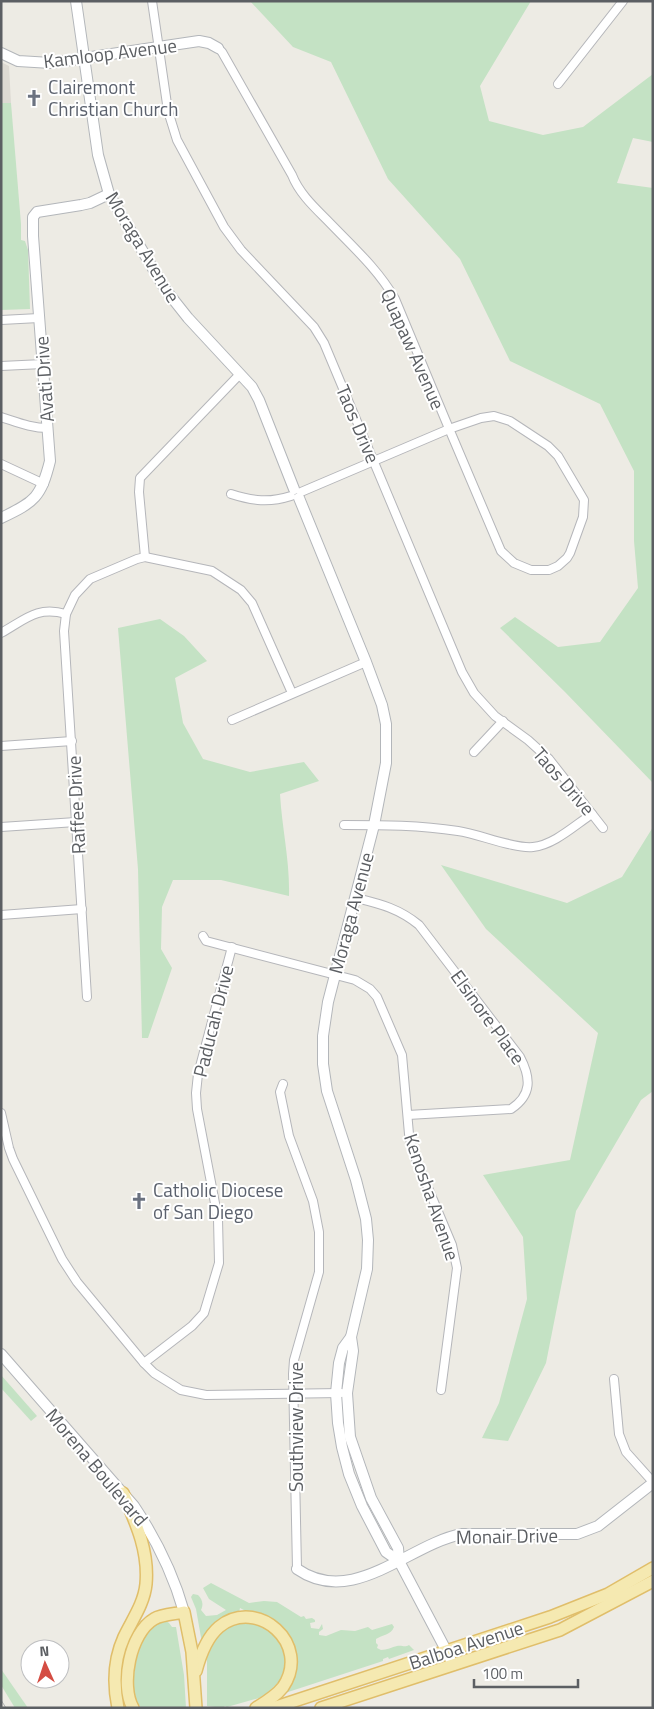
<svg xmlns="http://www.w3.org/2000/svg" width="654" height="1709" font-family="'Titillium Web',sans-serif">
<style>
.education{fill:#dddad3}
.green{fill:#c4e2c4}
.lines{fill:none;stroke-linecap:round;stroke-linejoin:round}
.street-casing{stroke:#b5b6ba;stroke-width:10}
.secondary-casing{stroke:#b3b6ba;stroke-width:12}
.primary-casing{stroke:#e0be6a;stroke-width:14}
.street{stroke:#fff;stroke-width:8}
.secondary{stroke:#fff;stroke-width:10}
.primary{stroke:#f5e9b1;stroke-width:11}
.tram{stroke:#b2b3b3;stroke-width:1}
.labels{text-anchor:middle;stroke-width:4;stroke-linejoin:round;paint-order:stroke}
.street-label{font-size:19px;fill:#5c5f63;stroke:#fff}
.worship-label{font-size:19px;fill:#5b616d;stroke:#fff;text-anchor:start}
</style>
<rect width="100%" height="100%" fill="#edebe4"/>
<!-- education -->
<polygon class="education" points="1,62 9,66 11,103 1,103"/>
<!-- green -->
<g class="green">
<polygon points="250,1 531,1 480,86 489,121 543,135 583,127 653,74 653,142 633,138 617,183 653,188 653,783 565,692 500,628 515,617 558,647 600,642 638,588 634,541 634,471 600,404 510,361 460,259 388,179 331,62 293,47"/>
<polygon points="1,103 11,103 21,224 21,240 25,241 28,250 30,309 1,310"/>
<path d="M160,619L184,636L207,661L175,678L183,723L203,759L250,772L304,762L319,781L280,794C282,829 290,861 289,896L221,880H173L162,907L161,949L172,968L148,1038H142L138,869L118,628Z"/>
<polygon points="653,827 653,1091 641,1100 576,1211 546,1363 508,1441 482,1438 499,1403 527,1299 523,1237 483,1175 570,1160 598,1033 486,929 441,865 567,903 622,877"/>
<polygon points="1,1375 37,1416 31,1421 1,1388"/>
<path d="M211,1583L249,1603L264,1601L277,1602L301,1617L304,1616L306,1619L312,1618L315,1620V1622L310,1623L311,1628L319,1629L322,1624L323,1629L319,1632V1635L326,1636L341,1630L355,1631L368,1627L372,1630L392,1624L394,1627C391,1635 382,1635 376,1639V1643L378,1645L377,1648L381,1650C387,1650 392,1647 397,1646C403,1645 404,1648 409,1645L414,1650L389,1659L388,1657L383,1659V1661L282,1694L293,1664L271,1620L272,1619C262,1613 250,1614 240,1608L239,1613L222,1617L223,1620L202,1643L196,1609L191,1597L193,1594L198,1595C202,1599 204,1604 201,1610L206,1616L217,1615L226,1610L209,1599L203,1588Z"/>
<path d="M166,1621L169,1623L172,1627H176L184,1675L186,1708H141C137,1702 133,1697 132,1690C130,1673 139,1635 154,1625C158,1622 162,1622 166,1621Z"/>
<path d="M254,1621L275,1632L285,1651V1668L279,1682L266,1694L259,1698L227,1707L225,1706L223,1708L207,1706V1658L208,1652H210L209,1649C222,1625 229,1625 254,1621Z"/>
<polygon points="1,1669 28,1708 15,1708 1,1685"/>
</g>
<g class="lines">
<!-- street casing -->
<g class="street-casing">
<g id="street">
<polyline points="152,1 168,111 177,140 224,227 241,250 314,327 324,343 462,672 474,693 495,716 528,740 549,759 603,828"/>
<path d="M218,48L222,52L292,175C299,193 314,207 327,220C351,245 378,269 395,299L445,419L453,438L501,551L514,563L531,570H549L558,566L567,558L570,553L583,517L584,500L558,456L548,446L510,421L494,416L481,418L449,429L301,492"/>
<polyline points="558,84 623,1"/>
<polyline points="1,320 39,318"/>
<polyline points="1,366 43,364"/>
<path d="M1,417C17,422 31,428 48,428"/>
<polyline points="1,464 44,484"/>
<path d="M231,494C253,501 269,503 291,496"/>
<polyline points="145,557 139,492 140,478 240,374"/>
<path d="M1,633C26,619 37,606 66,614"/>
<polyline points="232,720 366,662"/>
<polyline points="1,746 72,741"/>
<polyline points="474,752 503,721"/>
<path d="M344,825C384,825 419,825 458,831C479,834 514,849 533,847C554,845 575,825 592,814"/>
<polyline points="1,827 76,822"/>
<path d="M356,898C380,904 398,908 419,925L520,1057C531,1078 532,1095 511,1109L408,1115"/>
<polyline points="1,915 82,909"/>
<polyline points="203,936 206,941 355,980 370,989 377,997 402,1055 409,1134 413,1152 452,1245 457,1268 441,1390"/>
<polyline points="87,997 64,631 66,614 75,595 90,579 137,559 145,557 212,571 241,590 252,603 292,693"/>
<polyline points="283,1084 280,1092 289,1136 313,1201 319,1232 319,1272 294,1360 293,1374 297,1569"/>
<polyline points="1,1113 9,1148 13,1159 62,1259 77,1282 144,1363 154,1373 181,1390 206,1395 341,1393"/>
<polyline points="144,1363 192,1326 204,1313 219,1263 218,1219 197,1109 196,1093 198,1074 232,947"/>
<polyline points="614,1379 619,1434 626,1452 653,1482"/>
</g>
</g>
<!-- secondary casing -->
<g class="secondary-casing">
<g id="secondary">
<polyline points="76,1 98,155 109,194 165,289 188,318 252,387 259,400 294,489"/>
<polyline points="1,53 18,61 51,63 199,41 209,43 218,48"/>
<polyline points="299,498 366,662 382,705 386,724 386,763 374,825 328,1002 323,1036 323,1064 327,1091 356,1180 366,1219 368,1240 367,1269 351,1337 353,1351 347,1393 350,1437 371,1498 398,1548 399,1561"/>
<path d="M1,518C35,502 41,497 50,461L33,236V217L37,212L81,205L90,203L109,194"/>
<polyline points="351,1337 343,1348 339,1363 336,1393 338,1423 342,1447 349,1474 362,1506 386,1552 399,1561 447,1652 453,1665"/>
<path d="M1,1354L134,1506C156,1539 173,1573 184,1612"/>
<path d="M297,1569C353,1608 409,1544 462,1534H577L598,1526L653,1483"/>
</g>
</g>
<!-- primary casing -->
<g class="primary-casing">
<g id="primary">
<path d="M196,1671C200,1656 206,1638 219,1627C257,1596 312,1644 283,1687C276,1696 266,1702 256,1708"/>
<path d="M118,1708C113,1684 114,1659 124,1637C132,1620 144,1604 146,1584C149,1551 136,1523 123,1493"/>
<path d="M133,1708C120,1685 130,1633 154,1619C162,1614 175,1614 184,1612L192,1652L196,1708"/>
<polyline points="273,1708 550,1617 608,1594 653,1568"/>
<polyline points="321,1708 560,1630 653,1581"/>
</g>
</g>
<!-- street -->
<use href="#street" class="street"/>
<!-- secondary -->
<use href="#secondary" class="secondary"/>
<!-- primary -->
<use href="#primary" class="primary"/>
<!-- tram -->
<polyline class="tram" points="1,1700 6,1708"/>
</g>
<!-- icons -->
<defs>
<g id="church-bare" transform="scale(1.35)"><path d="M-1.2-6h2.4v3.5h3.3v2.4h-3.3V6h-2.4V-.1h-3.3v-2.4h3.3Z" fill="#6b7280" stroke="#fff" stroke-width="2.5" paint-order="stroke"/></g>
</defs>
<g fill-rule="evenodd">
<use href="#church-bare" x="34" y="98"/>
<use href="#church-bare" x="139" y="1201"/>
</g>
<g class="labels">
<!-- street labels -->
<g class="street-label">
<text transform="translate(110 53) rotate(-7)" y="7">Kamloop Avenue</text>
<text transform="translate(143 247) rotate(59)" y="7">Moraga Avenue</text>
<text transform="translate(413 349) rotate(66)" y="7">Quapaw Avenue</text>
<text transform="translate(44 379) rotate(-94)" y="7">Avati Drive</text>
<text transform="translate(358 424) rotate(67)" y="7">Taos Drive</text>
<text transform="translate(564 781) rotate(49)" y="7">Taos Drive</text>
<text transform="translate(76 805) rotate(-93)" y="7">Raffee Drive</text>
<text transform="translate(351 913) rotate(-75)" y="7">Moraga Avenue</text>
<text transform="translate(488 1017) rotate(54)" y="7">Elsinore Place</text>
<text transform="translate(213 1021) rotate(-76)" y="7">Paducah Drive</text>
<text transform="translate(432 1197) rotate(71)" y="7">Kenosha Avenue</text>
<text transform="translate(296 1427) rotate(-90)" y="7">Southview Drive</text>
<text transform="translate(97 1467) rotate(50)" y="7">Morena Boulevard</text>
<text transform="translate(507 1536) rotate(-1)" y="7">Monair Drive</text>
<text transform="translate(466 1645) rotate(-18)" y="7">Balboa Avenue</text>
</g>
<!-- worship labels -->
<g class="worship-label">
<text x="48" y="94">Clairemont<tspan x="48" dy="22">Christian Church</tspan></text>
<text x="153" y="1197">Catholic Diocese<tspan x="153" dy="22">of San Diego</tspan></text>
</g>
</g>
<!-- border -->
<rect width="654" height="1709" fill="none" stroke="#5c5f63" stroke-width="5"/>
<!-- north arrow -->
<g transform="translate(45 1664) rotate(357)"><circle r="24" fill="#ffffff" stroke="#bebfc1"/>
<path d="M0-4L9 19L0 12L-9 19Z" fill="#d44d43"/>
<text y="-8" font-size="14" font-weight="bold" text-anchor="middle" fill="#5c5f63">N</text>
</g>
<!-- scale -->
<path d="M474 1679v8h104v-8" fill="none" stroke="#5c5f63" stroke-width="2.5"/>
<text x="482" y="1679" font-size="15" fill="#5c5f63" stroke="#ffffff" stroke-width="4" paint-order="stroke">100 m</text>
</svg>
